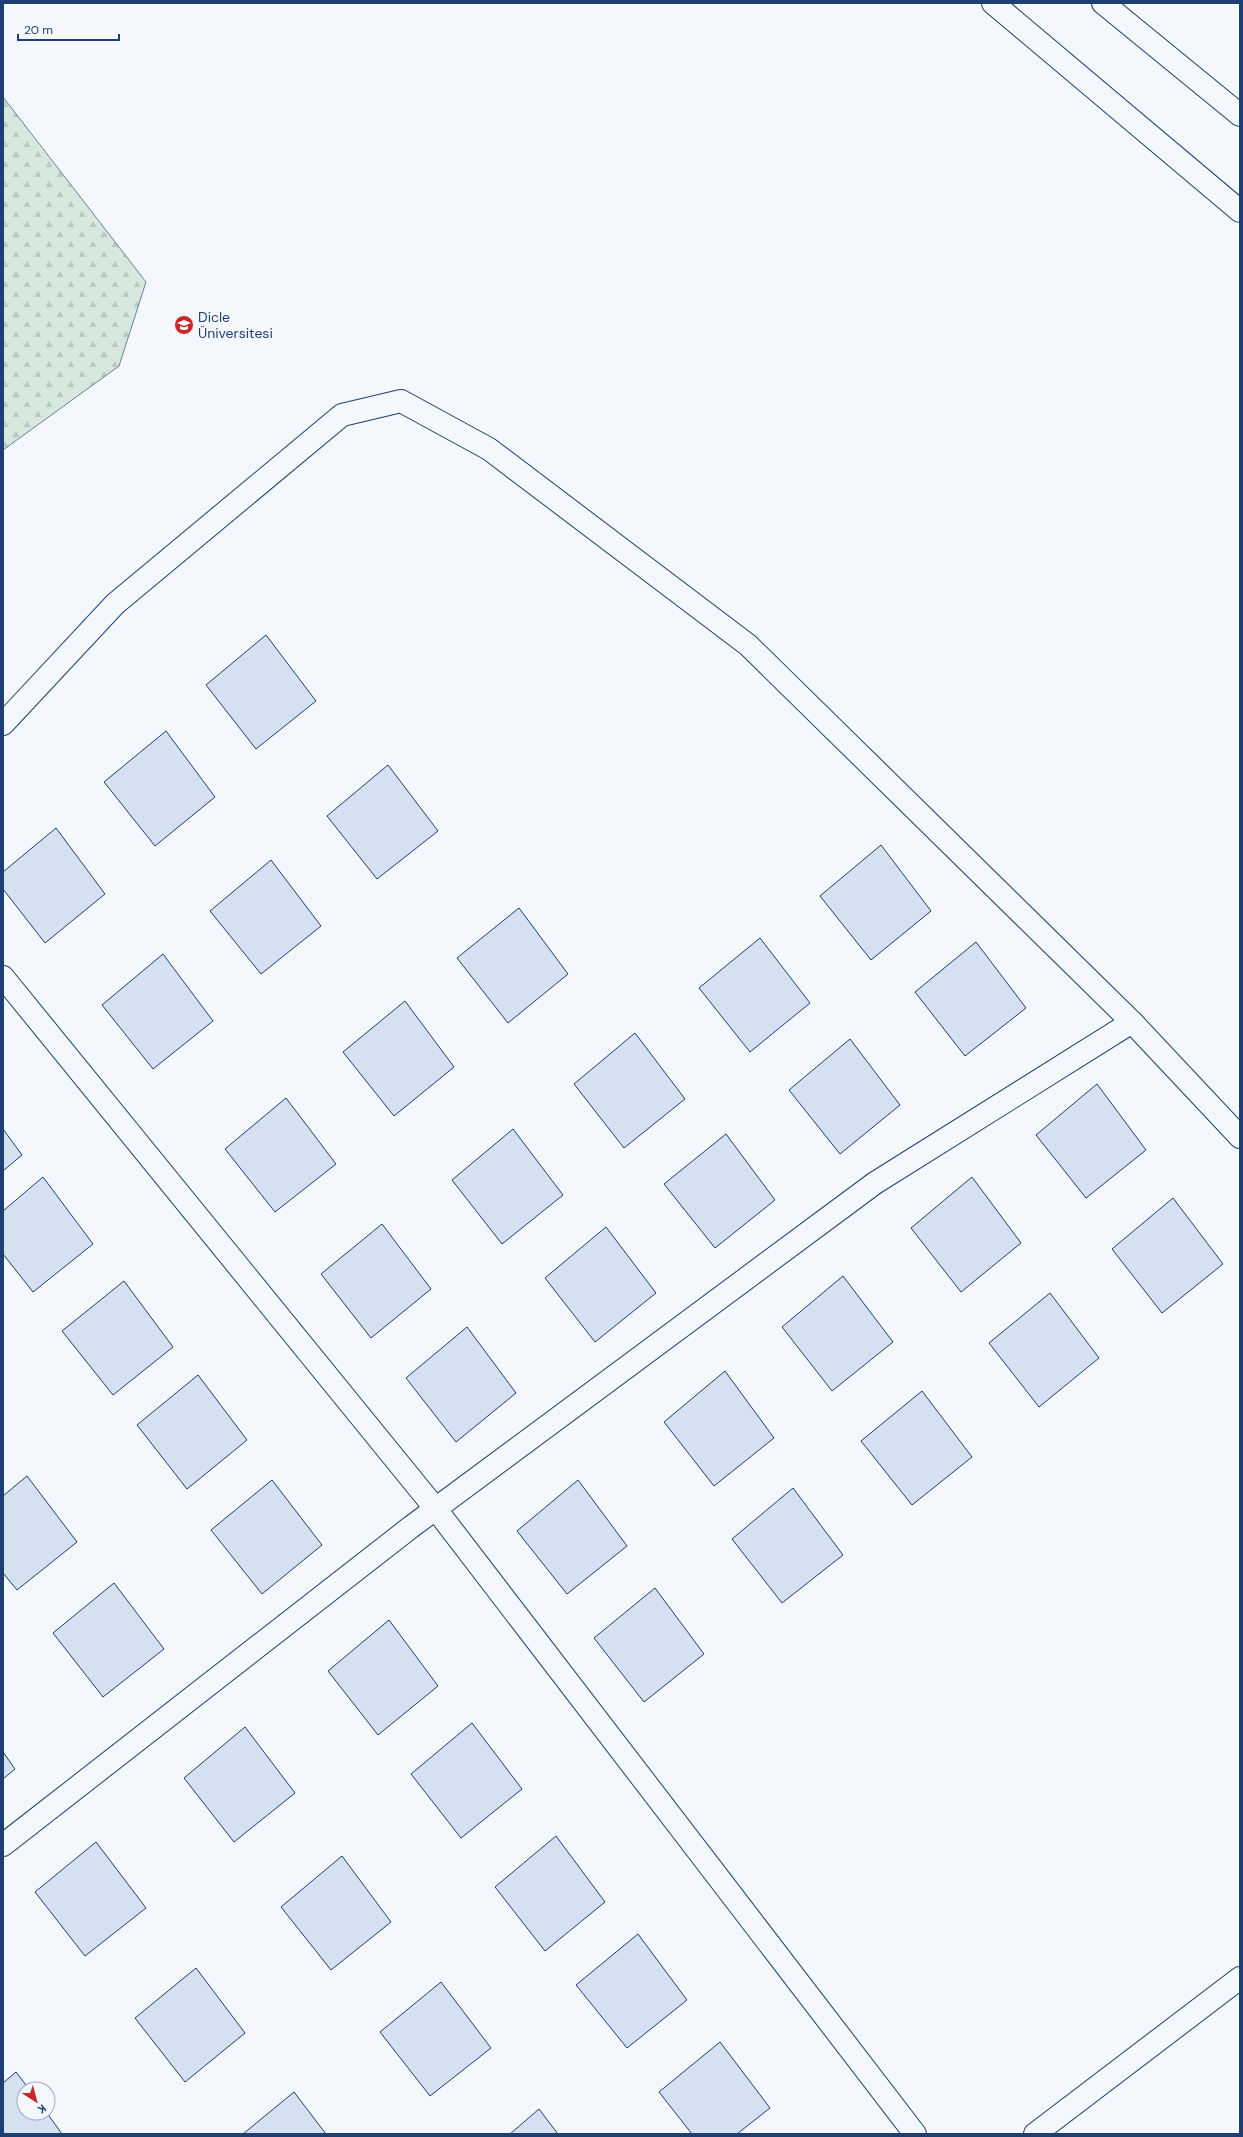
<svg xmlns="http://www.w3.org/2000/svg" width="1243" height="2137" font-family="'DM Sans',sans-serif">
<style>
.forest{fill:url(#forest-firs);stroke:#687fa3}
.building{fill:#d5e0f0;stroke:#1d3f73}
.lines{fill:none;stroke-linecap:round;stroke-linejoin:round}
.minor-casing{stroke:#1d3f73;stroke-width:24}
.tertiary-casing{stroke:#1d3f73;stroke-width:24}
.minor{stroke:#f4f7fb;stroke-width:22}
.tertiary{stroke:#f4f7fb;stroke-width:22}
.labels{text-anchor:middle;stroke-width:3;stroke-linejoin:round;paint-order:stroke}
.poi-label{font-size:14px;fill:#1d3f73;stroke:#f4f7fb;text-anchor:start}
</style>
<defs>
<pattern id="forest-firs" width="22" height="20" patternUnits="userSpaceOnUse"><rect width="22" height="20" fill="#d7e8df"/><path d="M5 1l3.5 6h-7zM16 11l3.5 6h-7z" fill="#b8c8c3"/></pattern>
</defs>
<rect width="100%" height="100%" fill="#f4f7fb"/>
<!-- forest -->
<polygon class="forest" points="3,97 146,282 119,366 3,450"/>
<!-- building -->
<g class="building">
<polygon points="266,635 316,701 256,749 206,685"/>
<polygon points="166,731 215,797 155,846 104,782"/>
<polygon points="388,765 438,831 377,879 327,816"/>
<polygon points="56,828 105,894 45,943 3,889 3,872"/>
<polygon points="881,845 931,911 871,960 820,896"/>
<polygon points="271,860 321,926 261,974 210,911"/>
<polygon points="519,908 568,974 508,1023 457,958"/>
<polygon points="760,938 810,1003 750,1052 699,988"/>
<polygon points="976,942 1026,1008 965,1056 915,992"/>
<polygon points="163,954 213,1021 153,1069 102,1005"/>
<polygon points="405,1001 454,1067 394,1116 343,1052"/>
<polygon points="635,1033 685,1099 624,1148 574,1084"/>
<polygon points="850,1039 900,1105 840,1154 789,1090"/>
<polygon points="1097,1084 1146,1150 1086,1198 1036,1135"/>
<polygon points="286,1098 336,1164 275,1212 225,1149"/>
<polygon points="3,1129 22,1155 3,1171"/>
<polygon points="513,1129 563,1195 502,1244 452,1180"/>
<polygon points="726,1134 775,1200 715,1248 664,1184"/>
<polygon points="43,1177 93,1244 33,1292 3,1254 3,1211"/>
<polygon points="972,1177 1021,1243 961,1292 911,1228"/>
<polygon points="1173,1198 1223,1264 1162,1313 1112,1249"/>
<polygon points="382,1224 431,1289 371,1338 321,1274"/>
<polygon points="606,1227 656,1293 595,1342 545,1278"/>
<polygon points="843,1276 893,1342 832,1391 782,1327"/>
<polygon points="124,1281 173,1347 113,1395 62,1331"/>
<polygon points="1050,1293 1099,1358 1039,1407 989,1343"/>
<polygon points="467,1327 516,1393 456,1442 406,1378"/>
<polygon points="725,1371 774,1438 714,1486 664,1422"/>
<polygon points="198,1375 247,1440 187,1489 137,1425"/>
<polygon points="922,1391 972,1457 912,1505 861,1441"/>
<polygon points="27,1476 77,1542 17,1590 3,1573 3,1496"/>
<polygon points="272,1480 322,1545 262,1594 211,1530"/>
<polygon points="578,1480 627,1546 567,1594 517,1531"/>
<polygon points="793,1488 843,1555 782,1603 732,1539"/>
<polygon points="114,1583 164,1649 103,1697 53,1633"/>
<polygon points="655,1588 704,1654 644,1702 594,1638"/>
<polygon points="389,1620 438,1686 378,1735 328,1671"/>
<polygon points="472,1723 522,1789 461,1838 411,1774"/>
<polygon points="245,1727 295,1793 234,1842 184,1778"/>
<polygon points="3,1752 15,1769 3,1779"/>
<polygon points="556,1836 605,1902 545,1951 495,1887"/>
<polygon points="96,1842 146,1908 85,1956 35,1892"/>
<polygon points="342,1856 391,1922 331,1970 281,1907"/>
<polygon points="638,1934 687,2000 627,2048 576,1985"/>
<polygon points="196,1968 245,2033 185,2082 135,2018"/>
<polygon points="441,1982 491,2048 430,2096 380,2032"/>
<polygon points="720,2042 770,2108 737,2134 692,2134 659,2092"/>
<polygon points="16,2072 29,2089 24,2089 24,2113 47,2113 62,2134 3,2134 3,2083"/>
<polygon points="294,2092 326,2134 243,2134"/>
<polygon points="539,2109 558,2134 510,2134"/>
</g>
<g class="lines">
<!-- minor casing -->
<g class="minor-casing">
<g id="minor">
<polyline points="3,724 115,604 342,415 401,401 489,449 748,645 1132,1022 1240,1137"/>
<polyline points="3,977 435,1508 915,2134"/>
<polyline points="3,1845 411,1527 875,1183 1132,1022"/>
<polyline points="1035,2134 1240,1978"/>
</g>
</g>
<!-- tertiary casing -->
<g class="tertiary-casing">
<g id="tertiary">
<polyline points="993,3 1240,211"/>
<polyline points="1103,3 1240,115"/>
</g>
</g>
<!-- minor -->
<use href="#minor" class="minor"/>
<!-- tertiary -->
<use href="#tertiary" class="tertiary"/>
</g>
<!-- icons -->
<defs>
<g id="university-disc" transform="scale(1)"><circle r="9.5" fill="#c62828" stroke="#f4f7fb"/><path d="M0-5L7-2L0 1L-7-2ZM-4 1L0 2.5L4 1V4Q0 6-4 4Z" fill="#fff"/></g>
</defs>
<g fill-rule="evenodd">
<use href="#university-disc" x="184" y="325"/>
</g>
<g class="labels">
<!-- poi labels -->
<g class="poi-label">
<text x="198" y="322">Dicle<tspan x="198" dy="16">Üniversitesi</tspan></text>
</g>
</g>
<!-- border -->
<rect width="1243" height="2137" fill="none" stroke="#1d3f73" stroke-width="8"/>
<!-- north arrow -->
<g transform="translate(36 2101) rotate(144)"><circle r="19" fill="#f4f7fb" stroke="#9eadc5"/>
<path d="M0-3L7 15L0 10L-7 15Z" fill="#c62828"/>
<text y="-6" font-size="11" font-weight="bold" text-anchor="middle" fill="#1d3f73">K</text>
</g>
<!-- scale -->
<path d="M18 34v6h101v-6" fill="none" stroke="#1d3f73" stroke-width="2"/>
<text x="24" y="34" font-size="12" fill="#1d3f73" stroke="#f4f7fb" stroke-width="3" paint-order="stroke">20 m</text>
</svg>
